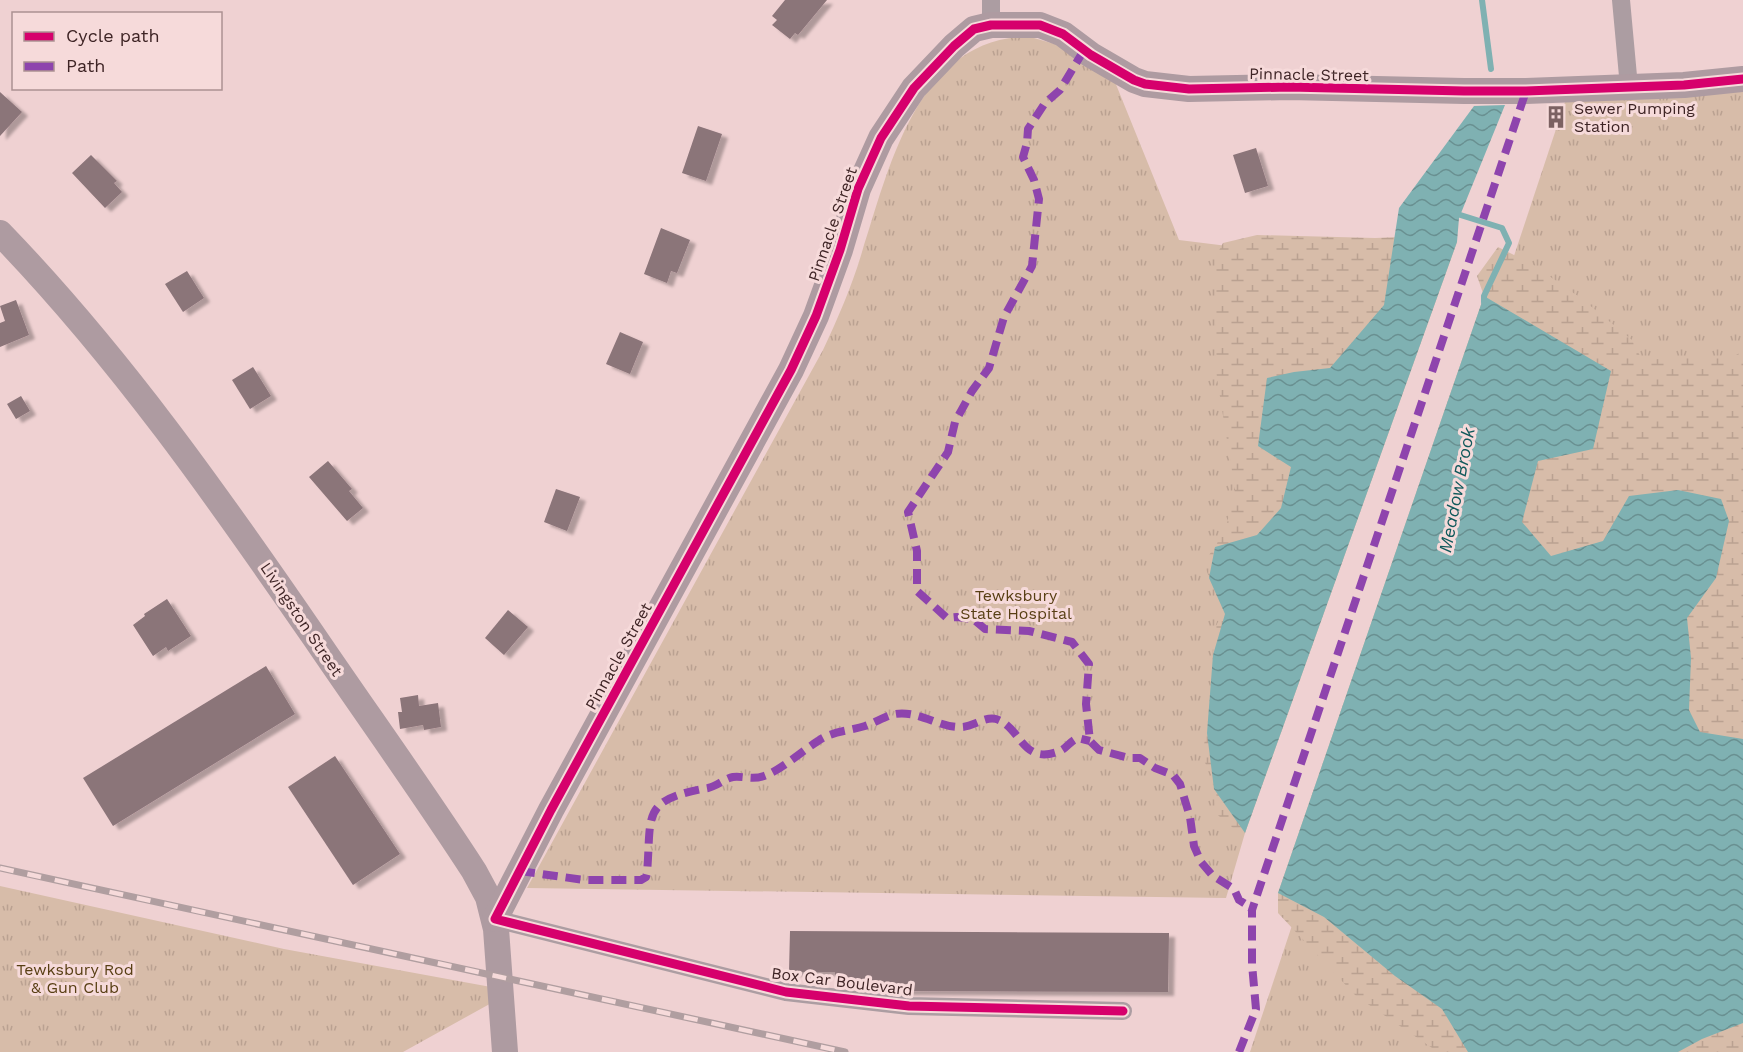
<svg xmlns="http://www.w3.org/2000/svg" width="1743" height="1052" font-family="'Work Sans',sans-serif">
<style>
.grass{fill:url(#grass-tufts)}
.wetland{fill:url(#wetland-marsh)}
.water{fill:url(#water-waves)}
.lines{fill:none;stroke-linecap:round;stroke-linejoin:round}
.stream{stroke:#7fb1b2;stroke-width:6}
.building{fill:#8b7479;filter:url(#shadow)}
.street{stroke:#ac9da2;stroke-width:18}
.secondary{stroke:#ae9ba1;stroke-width:26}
.rail-casing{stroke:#b09ea0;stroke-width:7}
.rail{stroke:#f6dada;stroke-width:4.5;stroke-dasharray:14;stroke-linecap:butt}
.quiet{stroke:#8e44ad;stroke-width:8;stroke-dasharray:15 8;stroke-linecap:butt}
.cycleway-casing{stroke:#f6dada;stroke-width:13}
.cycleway{stroke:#d6006c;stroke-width:9}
.labels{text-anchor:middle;stroke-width:6;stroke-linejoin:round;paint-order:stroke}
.street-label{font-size:16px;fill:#3e2425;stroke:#f6dada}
.poi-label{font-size:16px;fill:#3e2425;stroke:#f6dada;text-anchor:start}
.park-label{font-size:16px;fill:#583f14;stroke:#f6dada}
.water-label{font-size:18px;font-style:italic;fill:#10595b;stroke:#f6dada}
</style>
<defs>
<pattern id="grass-tufts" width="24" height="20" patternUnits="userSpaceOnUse" patternTransform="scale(1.5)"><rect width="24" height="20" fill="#d7bca9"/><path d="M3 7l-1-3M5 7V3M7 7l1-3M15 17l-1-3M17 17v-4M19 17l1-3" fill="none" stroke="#baa191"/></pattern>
<pattern id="wetland-marsh" width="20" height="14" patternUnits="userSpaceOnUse" patternTransform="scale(1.5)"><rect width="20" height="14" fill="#d7bca9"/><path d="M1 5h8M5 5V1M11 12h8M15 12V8" fill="none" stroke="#baa191"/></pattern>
<pattern id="water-waves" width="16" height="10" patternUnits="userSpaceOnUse" patternTransform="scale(1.5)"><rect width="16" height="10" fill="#7fb1b2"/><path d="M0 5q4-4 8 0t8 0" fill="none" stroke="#699091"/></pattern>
<filter id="shadow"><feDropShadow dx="6" dy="4" stdDeviation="1.5" flood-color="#0004"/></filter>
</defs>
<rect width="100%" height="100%" fill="#efd1d2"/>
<!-- grass -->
<g class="grass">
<path d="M1018,37L1034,38L1058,45L1113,77L1179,240L1420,270L1245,833L1226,898L527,888L823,350C838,318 852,286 862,252C888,172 915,46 1018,37Z"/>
<polygon points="1743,82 1743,1052 1250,1052 1568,93"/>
<polygon points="0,886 284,949 513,991 403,1052 0,1052"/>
</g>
<!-- wetland -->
<g class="wetland">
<polygon points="1257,235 1375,238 1425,236 1457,242 1245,833 1229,826 1216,813 1212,776 1201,755 1207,733 1215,628 1224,610 1203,563 1215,547 1226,527 1235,490 1216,372 1215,258 1223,243"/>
<polygon points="1498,247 1532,264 1582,299 1632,340 1642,360 1736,355 1743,351 1743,1052 1438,1052 1356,996 1278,913 1278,893 1484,296 1477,276"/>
</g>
<!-- water -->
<g class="water">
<polygon points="1505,105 1459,218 1457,242 1245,833 1214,789 1207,733 1213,655 1225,614 1209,578 1215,547 1257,535 1281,508 1291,467 1258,446 1267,378 1294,372 1330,368 1384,305 1399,208 1474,106"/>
<polygon points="1484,296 1611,371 1593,449 1538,461 1522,522 1551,556 1603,541 1629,496 1678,490 1721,499 1729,521 1716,578 1687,618 1691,658 1689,710 1700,732 1743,739 1743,1023 1702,1039 1678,1052 1468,1052 1442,1009 1395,976 1324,917 1278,893"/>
</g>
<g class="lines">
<!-- stream -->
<g class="stream">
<polyline points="1482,0 1491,69"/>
<polyline points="1454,213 1502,228 1509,243 1484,296 1484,302"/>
</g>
</g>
<!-- building -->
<g class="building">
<polygon points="785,0 827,0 798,35 795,33 790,39 772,25 777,20 772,16"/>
<polygon points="0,92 22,112 0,136"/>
<polygon points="698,126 722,134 706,181 682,173"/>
<polygon points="1256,148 1268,186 1245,193 1233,155"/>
<polygon points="91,155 117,181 114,183 122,192 105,208 72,173"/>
<polygon points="661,228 690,240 677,273 671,271 667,283 644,274"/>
<polygon points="187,271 204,298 183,312 165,284"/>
<polygon points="16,300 29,335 0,347 0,323 5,321 0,306"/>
<polygon points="620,332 643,342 630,374 606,364"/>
<polygon points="253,367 271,396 250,409 232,380"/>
<polygon points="21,396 30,411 16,419 7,404"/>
<polygon points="328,461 352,489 349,491 363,508 347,521 309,477"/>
<polygon points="556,489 580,497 567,531 544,522"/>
<polygon points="167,599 191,636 168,651 166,647 153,656 133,625 145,616 144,614"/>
<polygon points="508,610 528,627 504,655 485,638"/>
<polygon points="266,666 295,714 113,826 83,778"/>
<polygon points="418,695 419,706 438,703 441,727 424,730 423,725 400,729 398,712 402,712 400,698"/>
<polygon points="335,756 400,854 353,885 288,787"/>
<polygon points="790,931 1169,933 1168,992 881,991 881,980 835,980 835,972 789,972"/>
</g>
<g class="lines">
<!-- street -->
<g class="street">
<polyline points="991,0 991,25"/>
<polyline points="1621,0 1629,87"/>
<polyline points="495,919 786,992 909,1006 1123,1011"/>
</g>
<!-- secondary -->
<g class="secondary">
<path d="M0,233C119,356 218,497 315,638C368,716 423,792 474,871L488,897L496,929L505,1052"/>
<polyline points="495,919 551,810 791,370 816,316 840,250 858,189 881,138 914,88 954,46 974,29 991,25 1040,25 1063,34 1091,55 1134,80 1145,84 1189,89 1289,87 1464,91 1526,91 1684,85 1743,79"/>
</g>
<!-- rail casing -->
<g class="rail-casing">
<polyline id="rail" points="0,868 845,1052"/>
</g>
<!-- rail -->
<use href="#rail" class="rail"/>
<!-- quiet -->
<g class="quiet">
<polyline points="1084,50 1060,90 1045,103 1028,129 1027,143 1023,157 1034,180 1039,199 1032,266 1004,317 989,368 972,391 955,422 948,452 908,512 917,551 917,591 947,618 957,617 973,619 985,629 1029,631 1072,642 1089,664 1086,704 1090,741 1099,750 1129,758 1140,758 1155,768 1173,775 1180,784 1190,817 1194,846 1201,862 1212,875 1234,889 1239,900 1250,907 1252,910"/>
<path d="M520,871L584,880H641L646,877L647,873C652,814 640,800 708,788C717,786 724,779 733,777C744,776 753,780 764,776C781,770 802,751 818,741C832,731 849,731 865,726C875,723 885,716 895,714C918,710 940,728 961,727C973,727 985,716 996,719C1022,727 1021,766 1060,751C1067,748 1070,741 1078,738L1090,741"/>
<polyline points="1239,1052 1256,1009 1252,964 1252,910 1526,91"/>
</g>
<!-- cycleway casing -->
<g class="cycleway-casing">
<polyline id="cycleway" points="1123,1011 909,1006 786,992 495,919 551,810 791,370 816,316 840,250 858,189 881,138 914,88 954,46 974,29 991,25 1040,25 1063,34 1091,55 1134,80 1145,84 1189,89 1289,87 1464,91 1526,91 1684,85 1743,79"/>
</g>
<!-- cycleway -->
<use href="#cycleway" class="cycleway"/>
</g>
<!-- icons -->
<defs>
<g id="building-bare" transform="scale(1.8)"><path d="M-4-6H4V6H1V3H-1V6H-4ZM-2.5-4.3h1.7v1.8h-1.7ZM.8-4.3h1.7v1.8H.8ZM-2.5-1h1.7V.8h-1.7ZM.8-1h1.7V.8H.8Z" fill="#7c6162" stroke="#f6dada" stroke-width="2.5" paint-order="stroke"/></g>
</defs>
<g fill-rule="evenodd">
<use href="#building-bare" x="1556" y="117"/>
</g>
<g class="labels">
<!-- street labels -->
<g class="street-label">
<text transform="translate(1309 74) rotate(1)" y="6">Pinnacle Street</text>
<text transform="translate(832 224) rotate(-71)" y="6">Pinnacle Street</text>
<text transform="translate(302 619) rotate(56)" y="6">Livingston Street</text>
<text transform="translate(618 656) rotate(-61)" y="6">Pinnacle Street</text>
<text transform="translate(842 981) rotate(7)" y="6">Box Car Boulevard</text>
</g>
<!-- poi labels -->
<g class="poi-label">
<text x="1574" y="114">Sewer Pumping<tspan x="1574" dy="18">Station</tspan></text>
</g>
<!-- park labels -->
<g class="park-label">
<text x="1016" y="601">Tewksbury<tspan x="1016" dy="18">State Hospital</tspan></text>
<text x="75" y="975">Tewksbury Rod<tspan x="75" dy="18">&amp; Gun Club</tspan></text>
</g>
<!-- water labels -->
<g class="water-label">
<text transform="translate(1457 490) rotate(-79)" y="6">Meadow Brook</text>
</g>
</g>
<!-- legend -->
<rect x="12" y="12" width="210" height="78" fill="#f6dada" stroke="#ac9192" stroke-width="1.5"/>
<rect x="24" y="32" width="30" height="9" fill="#d6006c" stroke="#ac9192" stroke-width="1.5"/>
<text x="66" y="42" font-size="18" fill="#3e2425">Cycle path</text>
<rect x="24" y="62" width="30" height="9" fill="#8e44ad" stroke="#ac9192" stroke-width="1.5"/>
<text x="66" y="72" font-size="18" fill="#3e2425">Path</text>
</svg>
